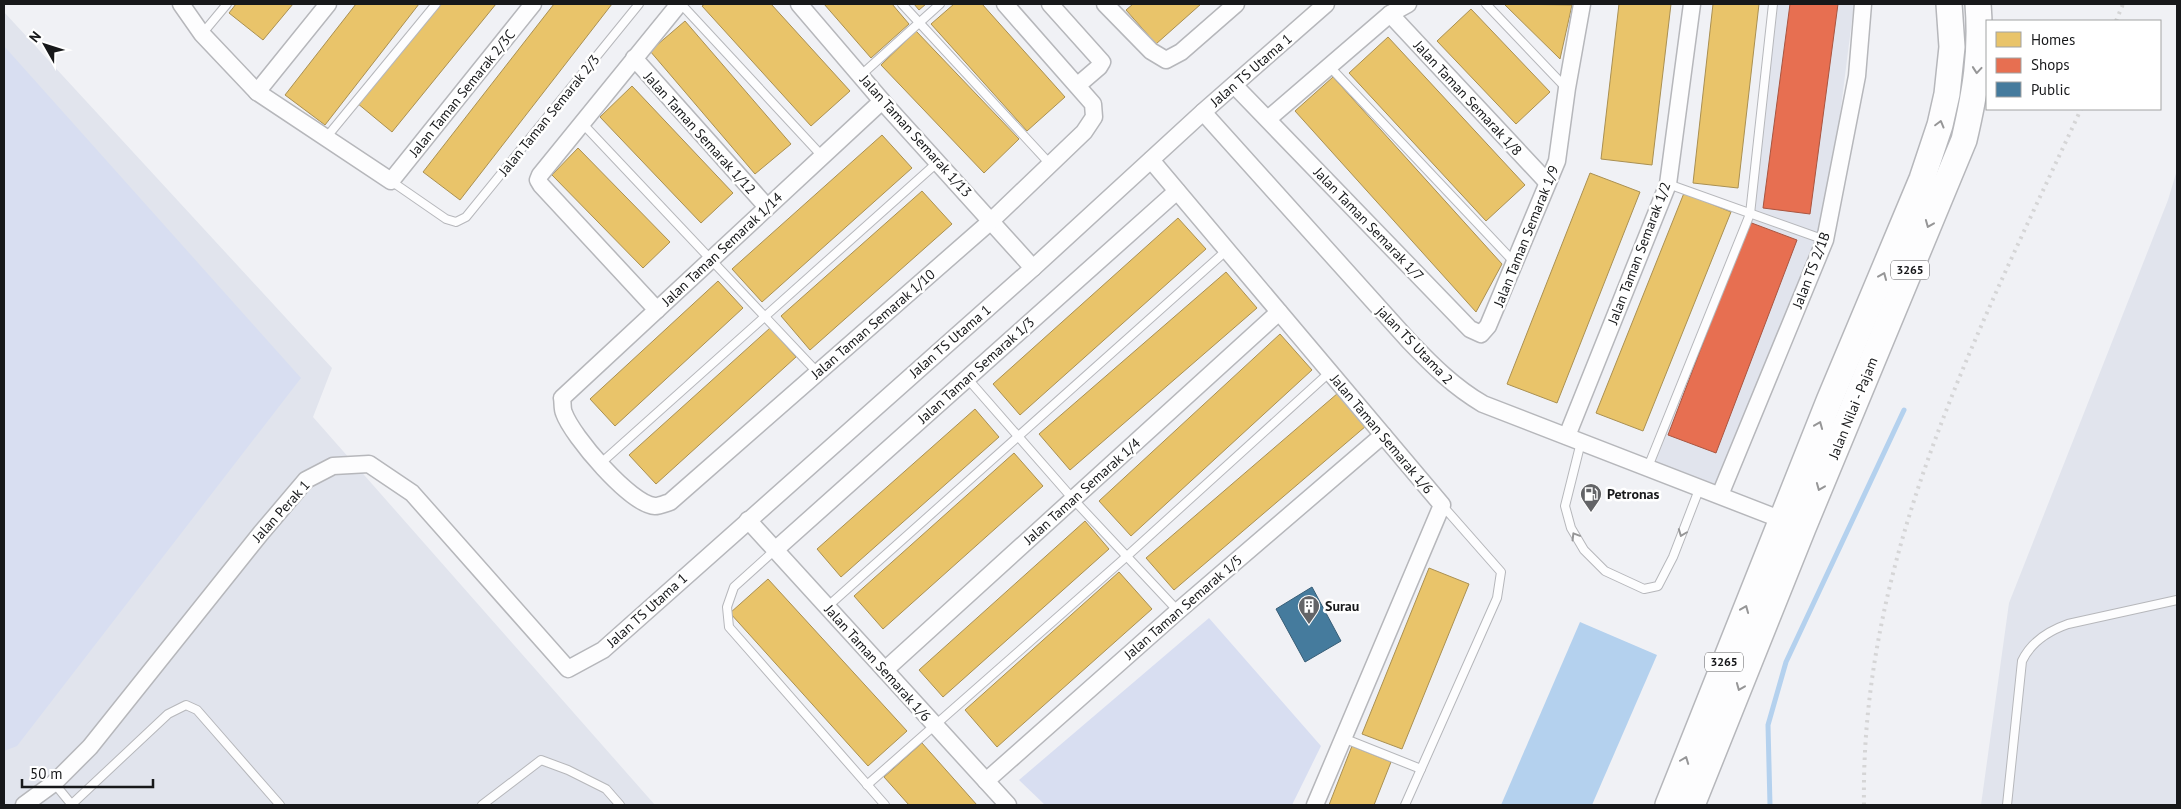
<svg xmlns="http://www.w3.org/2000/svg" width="2181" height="809" font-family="'PT Sans',sans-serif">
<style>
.built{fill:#e1e4ed}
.green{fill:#d8def1}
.water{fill:#b4d1ee}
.homes{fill:#e9c46a;stroke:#aa9052}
.shops{fill:#e76f51;stroke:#a95540}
.public{fill:#457b9d;stroke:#375d76}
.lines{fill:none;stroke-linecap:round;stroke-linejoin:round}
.stream{stroke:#b4d1ee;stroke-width:5}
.lane-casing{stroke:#b6b7bb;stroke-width:10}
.street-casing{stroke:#b6b7bb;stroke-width:19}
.primary-casing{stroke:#b6b7bb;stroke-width:28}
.lane{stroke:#fdfdfe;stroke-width:8}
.street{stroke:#fdfdfe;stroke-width:16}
.primary{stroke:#fdfdfe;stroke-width:25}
.rail{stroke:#d5d5d6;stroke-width:4;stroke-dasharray:2.5 5;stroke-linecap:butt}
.oneway{stroke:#969697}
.labels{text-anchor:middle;stroke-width:5;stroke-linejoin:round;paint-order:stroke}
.shield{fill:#fff;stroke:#5d5d5f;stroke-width:1}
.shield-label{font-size:12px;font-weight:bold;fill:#17181a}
.street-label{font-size:14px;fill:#17181a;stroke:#fff}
.poi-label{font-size:14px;font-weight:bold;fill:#17181a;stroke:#fff;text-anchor:start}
</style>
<rect width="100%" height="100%" fill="#f0f1f5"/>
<!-- built -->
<g class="built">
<polygon points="1772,4 1854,4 1824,242 1720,498 1645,471 1749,212"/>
<polygon points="4,12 332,368 313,417 655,805 4,805"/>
<polygon points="2177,170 2177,805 1981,805 2009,603 2168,200"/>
</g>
<!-- green -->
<g class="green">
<polygon points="4,46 301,378 17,746 4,751"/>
<polygon points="1209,618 1321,746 1292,805 1045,805 1019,780"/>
</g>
<!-- water -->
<polygon class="water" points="1580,622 1657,655 1592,805 1501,805"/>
<!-- homes -->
<g class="homes">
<polygon points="236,4 293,4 263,40 229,13"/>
<polygon points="356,4 419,4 325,125 285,95"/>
<polygon points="438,4 496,4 392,132 357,103"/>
<polygon points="554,4 612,4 460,200 423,172"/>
<polygon points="705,4 771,4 850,91 811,126 702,6"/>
<polygon points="824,4 892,4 909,24 871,58"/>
<polygon points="914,4 926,4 919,10"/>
<polygon points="954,4 982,4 1065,97 1027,131 931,24"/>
<polygon points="1133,4 1201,4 1156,44 1126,10"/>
<polygon points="1504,4 1572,5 1560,59"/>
<polygon points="1619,4 1671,4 1652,165 1601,159"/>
<polygon points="1713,4 1759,4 1738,188 1693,183"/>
<polygon points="1471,9 1550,92 1516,124 1437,41"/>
<polygon points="685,21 791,144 755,174 650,51"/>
<polygon points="916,31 1019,139 984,173 881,65"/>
<polygon points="1388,37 1525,185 1486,221 1349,73"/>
<polygon points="1333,77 1502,264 1476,312 1295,111"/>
<polygon points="632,86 733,193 701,223 600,117"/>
<polygon points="882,135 912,168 762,302 732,269"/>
<polygon points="578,148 670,242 643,268 552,175"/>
<polygon points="1590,173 1640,192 1557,403 1507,384"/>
<polygon points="922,191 952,224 810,350 781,316"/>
<polygon points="1684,193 1731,212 1643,431 1596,413"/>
<polygon points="1178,218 1206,249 1020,415 993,384"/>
<polygon points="1226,272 1257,308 1070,470 1039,434"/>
<polygon points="718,281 743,308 615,426 590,399"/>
<polygon points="770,328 796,357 656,484 629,455"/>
<polygon points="1280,334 1312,370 1131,536 1099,501"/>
<polygon points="1338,393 1366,426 1174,590 1146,558"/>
<polygon points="975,409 999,437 841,577 817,549"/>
<polygon points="1014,453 1043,486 883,629 854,596"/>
<polygon points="1085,521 1109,549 943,697 919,670"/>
<polygon points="1429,568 1469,584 1402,749 1362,734"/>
<polygon points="1119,572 1152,609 997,747 965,710"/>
<polygon points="768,579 907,731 868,766 730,613"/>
<polygon points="922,743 977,805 909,805 884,777"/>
<polygon points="1352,746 1391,762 1374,805 1329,805"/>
</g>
<!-- shops -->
<g class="shops">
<polygon points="1790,4 1838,4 1810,214 1763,208"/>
<polygon points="1749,222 1797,240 1716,453 1668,435"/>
</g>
<!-- public -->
<polygon class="public" points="1312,587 1341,641 1305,662 1276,609"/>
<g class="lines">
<!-- stream -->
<polyline class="stream" points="1770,805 1768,725 1786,662 1904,410"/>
<!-- lane casing -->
<g class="lane-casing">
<g id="lane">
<polyline points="681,4 822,156"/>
<polyline points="902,4 1050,164"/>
<polyline points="1486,4 1566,88"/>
<polyline points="202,34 227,4"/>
<polyline points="1329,66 1515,263"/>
<polyline points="860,76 940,4"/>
<polyline points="582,123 818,373"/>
<polyline points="325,139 436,4"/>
<polyline points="391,181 446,219 456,222 466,217 639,4"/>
<polyline points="1668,184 1825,240"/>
<polyline points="967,378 1073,499 1178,611"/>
<polyline points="1581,442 1565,506 1571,528 1584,550 1605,571 1644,589 1658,586 1673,557 1700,487"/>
<polyline points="601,463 939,161"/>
<polyline points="1648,467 1750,214 1773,4"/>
<polyline points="775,550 734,587 727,607 729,627 885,805"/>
<polyline points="827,607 1227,250"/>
<polyline points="1343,738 1421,769"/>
<polyline points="54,783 72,805"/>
<polyline points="867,785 1126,557 1330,372"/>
<polyline points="71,805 168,714 186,705 197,710 280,805"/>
<polyline points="482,805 541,760 568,770 606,789 620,805"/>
<polyline points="1405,805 1497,598 1501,572 1442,505"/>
<path d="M2007,805L2022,661C2031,642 2048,631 2068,624L2177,600"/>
</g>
</g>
<!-- street casing -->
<g class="street-casing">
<g id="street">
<polyline points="181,4 202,34 257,92 391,181 533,4"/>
<polyline points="799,4 882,101 1033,268"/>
<polyline points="1050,4 1102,62 1099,67 1078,85"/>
<polyline points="1105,4 1151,51 1166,60 1181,52 1236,4"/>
<polyline points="1390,14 1547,182"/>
<polyline points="634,58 767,207"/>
<polyline points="1234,85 1470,329 1481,334 1488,326 1557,161 1567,88 1582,4"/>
<polyline points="257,92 328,4"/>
<path d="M882,101L562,398C563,403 562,409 564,413C572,436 631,505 655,506C660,506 666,503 670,502L991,221L1084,132L1094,117L1093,104L1005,4"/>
<path d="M1203,112L1409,341C1432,365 1454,387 1483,404L1790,523"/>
<polyline points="1268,119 1390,14 1408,4"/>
<polyline points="1151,160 1442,505 1315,805"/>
<polyline points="657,310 541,185 538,180 540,175 679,4"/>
<polyline points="1567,436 1668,184 1692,4"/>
<polyline points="1720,495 1825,240 1857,76 1863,4"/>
<polyline points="748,520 1008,805"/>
<polyline points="775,550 1177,191"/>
<polyline points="885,670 1279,312"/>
<polyline points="986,781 1178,611 1383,435"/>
<polyline points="24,805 54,783 90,747 261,533 306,480 333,466 369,464 412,493 568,669 603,650 1033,268 1203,112 1326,4"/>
</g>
</g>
<!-- primary casing -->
<g class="primary-casing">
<g id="primary">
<polyline points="1668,805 1829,401 1922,179 1940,125 1947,94 1952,47 1949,4"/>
<path d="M1692,805L1803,528L1964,140C1975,93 1982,53 1978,4"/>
</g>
</g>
<!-- lane -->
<use href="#lane" class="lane"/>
<!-- street -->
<use href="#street" class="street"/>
<!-- primary -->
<use href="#primary" class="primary"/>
<!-- rail -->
<g class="rail">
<polyline points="2116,21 2123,4"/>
<path d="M1864,805C1860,555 1979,330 2081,109"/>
</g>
</g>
<!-- one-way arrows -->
<defs><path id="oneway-chevron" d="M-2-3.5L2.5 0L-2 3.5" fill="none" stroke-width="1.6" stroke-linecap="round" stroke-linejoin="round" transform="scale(1.25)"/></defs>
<g class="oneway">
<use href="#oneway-chevron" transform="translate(1977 70) rotate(95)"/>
<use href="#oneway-chevron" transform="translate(1940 124) rotate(-75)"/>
<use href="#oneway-chevron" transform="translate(1929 224) rotate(112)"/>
<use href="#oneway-chevron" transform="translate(1883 276) rotate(-67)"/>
<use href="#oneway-chevron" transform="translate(1819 425) rotate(-68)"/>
<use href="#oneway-chevron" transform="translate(1820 487) rotate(112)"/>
<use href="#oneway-chevron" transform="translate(1682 533) rotate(111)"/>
<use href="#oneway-chevron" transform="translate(1575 536) rotate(-121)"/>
<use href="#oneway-chevron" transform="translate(1745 609) rotate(-68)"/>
<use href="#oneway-chevron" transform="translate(1740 687) rotate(112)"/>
<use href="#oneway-chevron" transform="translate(1685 760) rotate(-69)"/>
</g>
<!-- icons -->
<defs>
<g id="fuel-pin" transform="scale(1.125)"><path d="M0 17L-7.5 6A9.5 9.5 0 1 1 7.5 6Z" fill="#636467" stroke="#fff"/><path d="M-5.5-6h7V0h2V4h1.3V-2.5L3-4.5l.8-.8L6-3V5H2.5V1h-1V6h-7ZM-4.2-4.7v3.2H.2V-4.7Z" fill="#fff"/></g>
<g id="building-pin" transform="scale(1.125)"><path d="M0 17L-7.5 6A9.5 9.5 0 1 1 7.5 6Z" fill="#636467" stroke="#fff"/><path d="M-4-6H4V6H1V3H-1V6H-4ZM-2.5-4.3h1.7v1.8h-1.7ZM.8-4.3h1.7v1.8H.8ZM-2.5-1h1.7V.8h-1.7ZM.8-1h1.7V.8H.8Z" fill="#fff"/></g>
</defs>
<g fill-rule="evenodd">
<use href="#fuel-pin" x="1591" y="494"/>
<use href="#building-pin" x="1309" y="606"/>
</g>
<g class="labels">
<!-- shield labels -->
<g class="shield">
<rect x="1891" y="260.5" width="38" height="19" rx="4"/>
<rect x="1705" y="652.5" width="38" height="19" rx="4"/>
</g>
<g class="shield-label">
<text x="1910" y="274">3265</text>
<text x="1724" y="666">3265</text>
</g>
<!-- street labels -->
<g class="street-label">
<text transform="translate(1251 70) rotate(-41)" y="5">Jalan TS Utama 1</text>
<text transform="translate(462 93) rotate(-51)" y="5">Jalan Taman Semarak 2/3C</text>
<text transform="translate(1468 98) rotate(47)" y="5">Jalan Taman Semarak 1/8</text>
<text transform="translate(549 115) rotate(-51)" y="5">Jalan Taman Semarak 2/3</text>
<text transform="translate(700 133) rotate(48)" y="5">Jalan Taman Semarak 1/12</text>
<text transform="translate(916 136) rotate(48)" y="5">Jalan Taman Semarak 1/13</text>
<text transform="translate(1369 224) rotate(46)" y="5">Jalan Taman Semarak 1/7</text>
<text transform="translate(1526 236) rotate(-68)" y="5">Jalan Taman Semarak 1/9</text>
<text transform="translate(722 249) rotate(-43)" y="5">Jalan Taman Semarak 1/14</text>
<text transform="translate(1639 253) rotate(-69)" y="5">Jalan Taman Semarak 1/2</text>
<text transform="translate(1811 270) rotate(-69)" y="5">Jalan TS 2/1B</text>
<text transform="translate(873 324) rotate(-41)" y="5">Jalan Taman Semarak 1/10</text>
<text transform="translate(950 341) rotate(-41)" y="5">Jalan TS Utama 1</text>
<text transform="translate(1415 345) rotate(46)" y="5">jalan TS Utama 2</text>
<text transform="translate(976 370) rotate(-42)" y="5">Jalan Taman Semarak 1/3</text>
<text transform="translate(1853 408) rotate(-68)" y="5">Jalan Nilai - Pajam</text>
<text transform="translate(1382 434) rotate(50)" y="5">Jalan Taman Semarak 1/6</text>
<text transform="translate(1082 491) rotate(-42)" y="5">Jalan Taman Semarak 1/4</text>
<text transform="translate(281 511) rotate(-48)" y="5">Jalan Perak 1</text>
<text transform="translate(1183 607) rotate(-41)" y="5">Jalan Taman Semarak 1/5</text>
<text transform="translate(647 610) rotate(-42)" y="5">Jalan TS Utama 1</text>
<text transform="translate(878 663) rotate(48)" y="5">Jalan Taman Semarak 1/6</text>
</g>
<!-- poi labels -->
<g class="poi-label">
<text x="1607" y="499">Petronas</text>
<text x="1325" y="611">Surau</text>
</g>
</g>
<!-- border -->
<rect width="2181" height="809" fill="none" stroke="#17181a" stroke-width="10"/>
<!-- legend -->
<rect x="1986" y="20" width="175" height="90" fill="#ffffff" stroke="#a2a3a3"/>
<rect x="1996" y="32" width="25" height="15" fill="#e9c46a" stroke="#a2a3a3"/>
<text x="2031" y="45" font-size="15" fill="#17181a">Homes</text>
<rect x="1996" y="58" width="25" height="15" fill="#e76f51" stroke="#a2a3a3"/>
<text x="2031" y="70" font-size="15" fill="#17181a">Shops</text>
<rect x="1996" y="82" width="25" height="15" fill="#457b9d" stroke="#a2a3a3"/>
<text x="2031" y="95" font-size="15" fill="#17181a">Public</text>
<!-- north arrow -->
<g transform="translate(45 45) rotate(309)" stroke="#ffffff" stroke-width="4" paint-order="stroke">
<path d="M0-4L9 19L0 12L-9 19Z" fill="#17181a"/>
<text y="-8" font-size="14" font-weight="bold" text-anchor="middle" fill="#17181a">N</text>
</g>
<!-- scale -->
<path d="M22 779v8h131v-8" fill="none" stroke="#17181a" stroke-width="2.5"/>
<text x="30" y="779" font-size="15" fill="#17181a" stroke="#ffffff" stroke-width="4" paint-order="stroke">50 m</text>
</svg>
